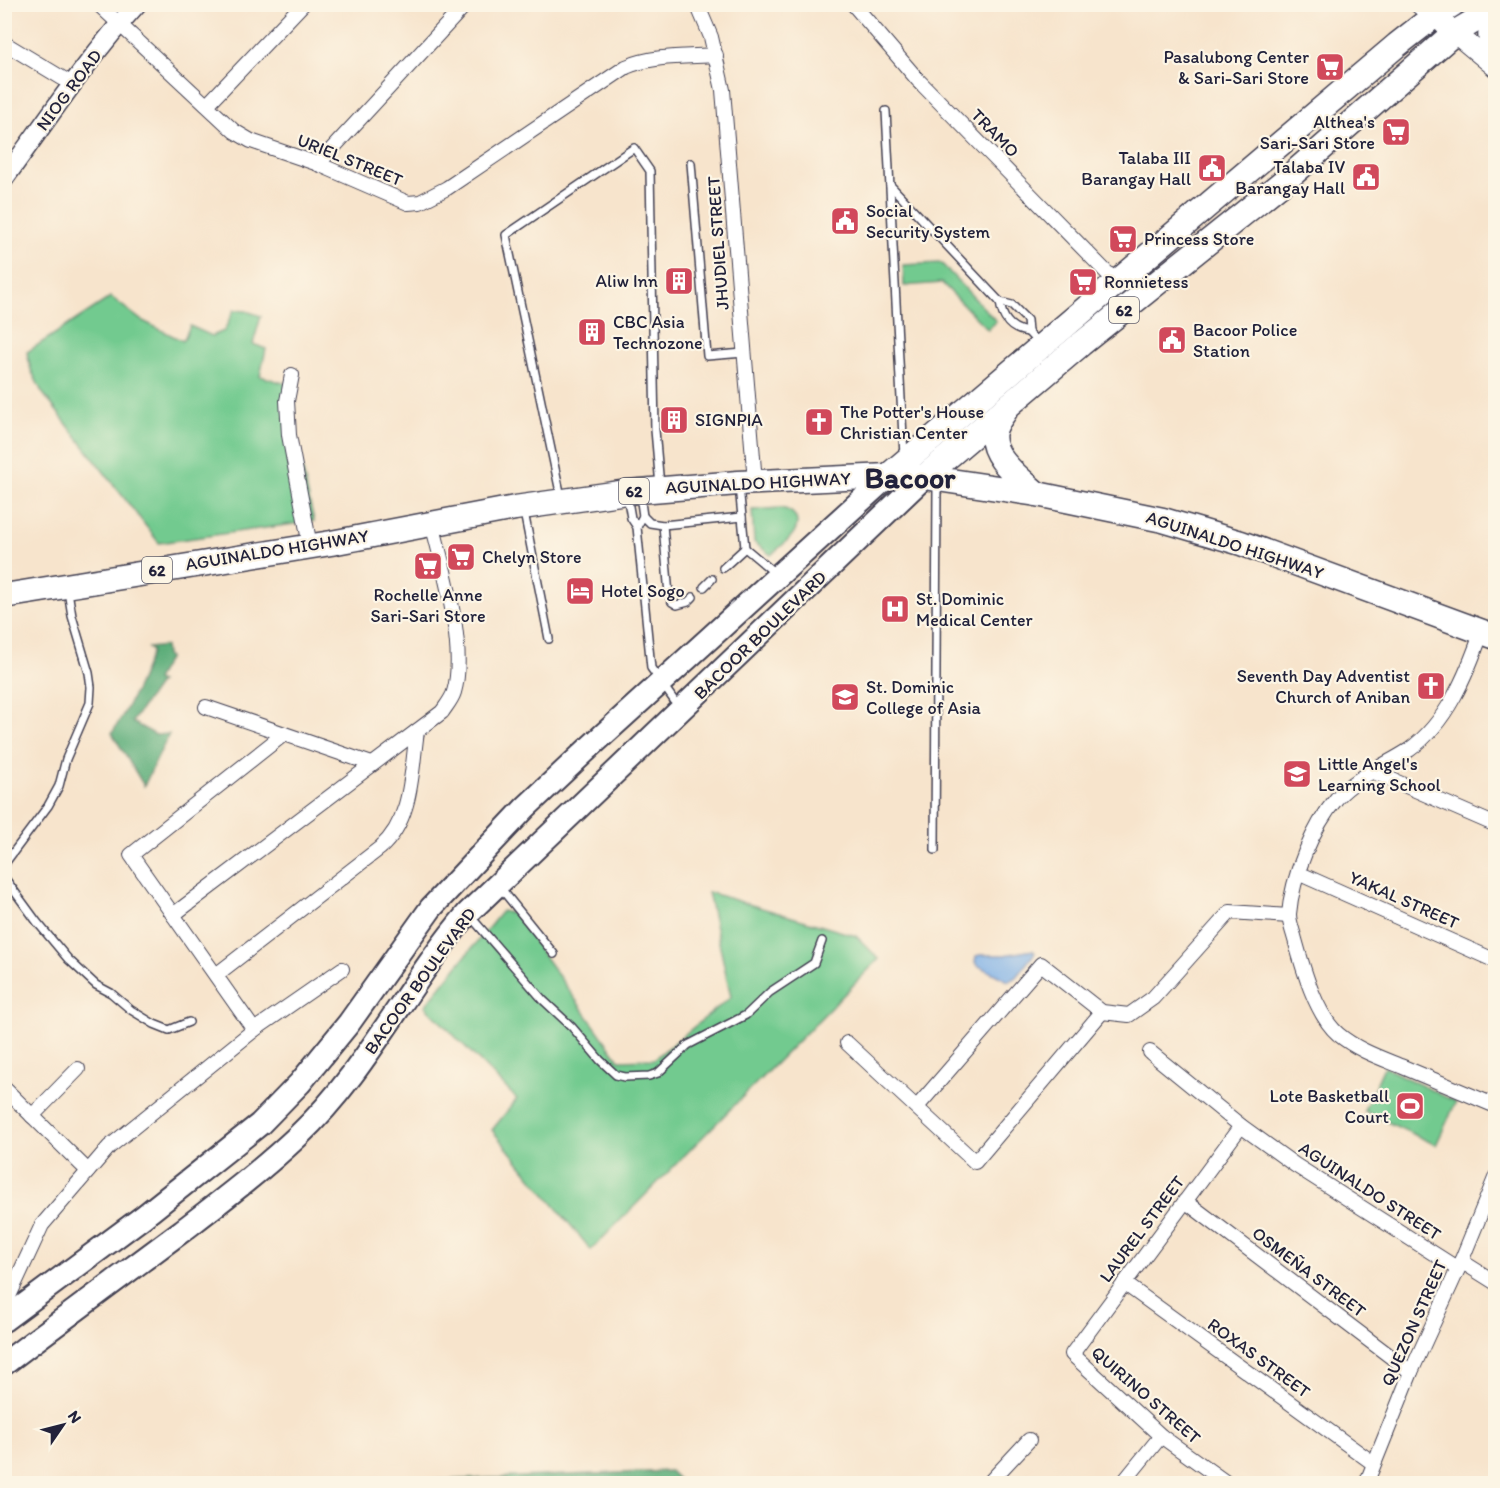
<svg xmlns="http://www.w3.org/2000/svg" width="1500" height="1488" font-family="Itim,sans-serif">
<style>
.green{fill:#72ca8f;stroke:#4a7665;stroke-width:1.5}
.forest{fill:#5dae7a;stroke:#40685a;stroke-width:1.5}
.water{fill:#7aaee7;stroke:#4e6891;stroke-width:1.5}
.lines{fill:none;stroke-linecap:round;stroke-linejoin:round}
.service-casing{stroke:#423f51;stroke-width:10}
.minor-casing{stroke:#423f51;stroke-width:16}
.tertiary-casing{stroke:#423f51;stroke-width:21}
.secondary-casing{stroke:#423f51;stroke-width:22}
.primary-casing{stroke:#423f51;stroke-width:26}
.trunk-casing{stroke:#423f51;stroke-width:27}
.service{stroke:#fff;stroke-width:7}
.minor{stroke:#fff;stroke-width:14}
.tertiary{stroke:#fff;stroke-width:18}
.secondary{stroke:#fff;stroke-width:20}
.primary{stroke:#fff;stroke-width:22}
.trunk{stroke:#fff;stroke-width:24}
.labels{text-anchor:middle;stroke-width:4.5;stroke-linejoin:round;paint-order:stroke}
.shield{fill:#fcf5e5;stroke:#63616e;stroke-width:1.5}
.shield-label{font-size:16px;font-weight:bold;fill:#22223b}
.poi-label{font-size:18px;fill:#22223b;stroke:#fcf5e5;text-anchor:start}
.street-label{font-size:18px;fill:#22223b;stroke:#fcf5e5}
.town-label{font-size:30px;font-weight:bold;fill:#22223b;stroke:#fcf5e5}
</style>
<rect width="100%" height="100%" fill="#fcf5e5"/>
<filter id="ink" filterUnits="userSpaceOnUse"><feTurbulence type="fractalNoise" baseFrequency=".0167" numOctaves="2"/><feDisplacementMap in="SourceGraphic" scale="12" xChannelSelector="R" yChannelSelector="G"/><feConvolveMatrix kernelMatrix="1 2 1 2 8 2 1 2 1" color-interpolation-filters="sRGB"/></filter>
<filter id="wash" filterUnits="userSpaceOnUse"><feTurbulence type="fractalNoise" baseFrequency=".008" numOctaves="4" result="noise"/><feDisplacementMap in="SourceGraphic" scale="24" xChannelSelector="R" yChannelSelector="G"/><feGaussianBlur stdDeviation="1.35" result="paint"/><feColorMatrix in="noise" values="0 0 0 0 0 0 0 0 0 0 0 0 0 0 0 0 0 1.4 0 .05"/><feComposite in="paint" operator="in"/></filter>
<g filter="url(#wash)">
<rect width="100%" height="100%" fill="#f7e4cc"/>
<!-- green -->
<g class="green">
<polygon points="941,263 996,321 988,330 942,283 904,286 903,265"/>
<polygon points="111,297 141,320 183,341 190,326 212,336 224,331 234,310 246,311 261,316 253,344 266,349 260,376 287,384 295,436 314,521 159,543 42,392 31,370 27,352"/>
<path d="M780,508C787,509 793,511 796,518C802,533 780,546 771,555L754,542L752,510Z"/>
<polygon points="708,892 856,936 879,959 591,1250 492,1130 517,1099 425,1006 502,911 514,914 619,1060 654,1059 731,997"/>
<polygon points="1384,1067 1456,1102 1436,1145 1364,1111"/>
</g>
<!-- forest -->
<g class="forest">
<path d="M165,646L166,656L169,657L156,680L160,682L132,722L156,735L169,734L144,786L112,733C129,707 141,680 152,651L148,648Z"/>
<polygon points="670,1471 682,1483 419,1484 418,1481"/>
</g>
<!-- water -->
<polygon class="water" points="1033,950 1035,953 1015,978 1008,981 977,965 975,962 976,956 980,955 1004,955"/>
</g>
<g filter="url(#ink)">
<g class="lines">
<!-- service casing -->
<g class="service-casing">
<g id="service">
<polyline points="886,111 904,456"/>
<polyline points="691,163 707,356 744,353"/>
<path d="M890,185L1000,302C1002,319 1011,330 1028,332"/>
<polyline points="1000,302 1012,305 1027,320 1028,332 1038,343"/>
<polyline points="739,486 745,548 776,574"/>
<polyline points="627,495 631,518 637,527 651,668 678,706"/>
<polyline points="561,497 506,235 634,148 650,171 655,430 660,486"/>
<polyline points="524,512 549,639"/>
<polyline points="643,516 650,523 663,525 742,517"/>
<polyline points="663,525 669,595 672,602 677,605 688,602 693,597"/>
<polyline points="637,527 643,516 640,495"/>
<polyline points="723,568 745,548"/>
<polyline points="704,587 712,579"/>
<polyline points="935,850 937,484"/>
<polyline points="4,869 6,862 48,806 59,786 66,759 90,703 91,687 89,673 72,616 68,591"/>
<polyline points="4,877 37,922 68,959 96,985 111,993 131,1010 154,1024 169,1030 189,1022"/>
<polyline points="499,886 554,954"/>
<polyline points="471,917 543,1000 572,1027 600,1060 616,1075 625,1077 649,1076 658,1073 688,1045 746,1015 770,992 814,963 822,941"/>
</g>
</g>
<!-- minor casing -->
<g class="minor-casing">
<g id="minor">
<path d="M98,4L234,131L251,141L318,164L408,203L420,202L447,188L626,67C654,55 686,57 716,55"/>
<polyline points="697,4 711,37 723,90 755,482"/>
<polyline points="853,4 918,80 1117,283"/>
<polyline points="4,43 72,84"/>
<polyline points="207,105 303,4"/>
<polyline points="318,164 466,4"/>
<polyline points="292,375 287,401 289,435 310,546"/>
<path d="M1482,631C1467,674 1447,723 1409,750C1386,765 1356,777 1337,798C1313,826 1292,877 1289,914C1289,921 1292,929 1294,936C1302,965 1315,1014 1338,1034C1357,1050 1381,1058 1403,1067C1434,1080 1465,1093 1496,1106"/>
<polyline points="206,707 372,764"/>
<polyline points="1374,772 1496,825"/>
<polyline points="1298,873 1496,961"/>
<path d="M173,915L442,712C446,706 452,699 454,692C467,648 443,568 432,523"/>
<path d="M216,975L380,848C413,819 411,772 417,731"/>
<polyline points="254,1030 131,855 284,734"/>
<polyline points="847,1043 975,1162 1102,1012"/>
<polyline points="1150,1052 1241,1126 1295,1165 1458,1269"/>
<polyline points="4,1088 88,1171"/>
<polyline points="917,1107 1041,964 1102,1012 1129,1015 1153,998 1230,912 1289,916"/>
<polyline points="32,1116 78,1069"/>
<polyline points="1185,1201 1411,1372"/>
<polyline points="1461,1261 1496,1283"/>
<polyline points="1124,1283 1373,1463"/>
<polyline points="4,1307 42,1225 109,1147 254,1030 342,969"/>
<polyline points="988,1484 1029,1440"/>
<polyline points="1122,1484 1161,1436"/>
<polyline points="1228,1484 1161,1436 1072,1354 1241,1126"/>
<polyline points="1366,1484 1411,1372 1458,1269 1496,1176"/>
</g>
</g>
<!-- tertiary casing -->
<g class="tertiary-casing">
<path id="tertiary" d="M4,179C47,120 88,58 137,4"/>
</g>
<!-- secondary casing -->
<g class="secondary-casing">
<polyline id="secondary" points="1420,4 1496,67"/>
</g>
<!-- primary casing -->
<g class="primary-casing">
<g id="primary">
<polyline points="4,1320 143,1217 260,1124 300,1083 349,1023 431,908 525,808 591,746 888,476"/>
<path d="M4,1364C63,1319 123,1275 182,1231C221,1201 262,1170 298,1136C367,1071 407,984 468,913L924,477"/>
</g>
</g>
<!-- trunk casing -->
<g class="trunk-casing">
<g id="trunk">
<path d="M1496,13C1490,31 1487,36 1496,54"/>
<path d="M1005,411C1002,416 997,422 995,428C985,454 1021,479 1037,494"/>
<polyline points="888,476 1397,45 1434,16 1453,4"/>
<polyline points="924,477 1081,344 1289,177 1454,33 1496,8"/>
<polyline points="4,596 331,543 515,508 627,492 738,483 888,476 924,477 1037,494 1163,520 1241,543 1496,637"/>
</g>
</g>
<!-- service -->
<use href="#service" class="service"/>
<!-- minor -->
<use href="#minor" class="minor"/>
<!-- tertiary -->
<use href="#tertiary" class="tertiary"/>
<!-- secondary -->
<use href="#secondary" class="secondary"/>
<!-- primary -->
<use href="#primary" class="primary"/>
<!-- trunk -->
<use href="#trunk" class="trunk"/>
</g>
</g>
<!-- icons -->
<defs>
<g id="supermarket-square" transform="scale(1.5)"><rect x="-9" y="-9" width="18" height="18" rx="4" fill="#d1495b" stroke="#fcf5e5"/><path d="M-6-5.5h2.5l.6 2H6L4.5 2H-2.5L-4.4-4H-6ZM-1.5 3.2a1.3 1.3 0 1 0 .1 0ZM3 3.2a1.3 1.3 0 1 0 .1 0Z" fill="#fff"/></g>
<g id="civic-square" transform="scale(1.5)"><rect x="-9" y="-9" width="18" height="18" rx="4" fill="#d1495b" stroke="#fcf5e5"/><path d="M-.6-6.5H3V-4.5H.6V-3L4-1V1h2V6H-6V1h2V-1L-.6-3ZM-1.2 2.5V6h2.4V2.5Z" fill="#fff"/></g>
<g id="building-square" transform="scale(1.5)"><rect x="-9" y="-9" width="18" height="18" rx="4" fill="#d1495b" stroke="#fcf5e5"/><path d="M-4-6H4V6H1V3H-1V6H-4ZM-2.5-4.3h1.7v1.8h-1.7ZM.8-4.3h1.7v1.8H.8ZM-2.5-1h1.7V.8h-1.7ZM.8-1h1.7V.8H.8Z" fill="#fff"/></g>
<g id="church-square" transform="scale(1.5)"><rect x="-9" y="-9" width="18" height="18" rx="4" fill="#d1495b" stroke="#fcf5e5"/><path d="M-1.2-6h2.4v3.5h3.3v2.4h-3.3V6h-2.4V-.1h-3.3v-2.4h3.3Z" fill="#fff"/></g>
<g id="hotel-square" transform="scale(1.5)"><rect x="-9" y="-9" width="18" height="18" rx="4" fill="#d1495b" stroke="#fcf5e5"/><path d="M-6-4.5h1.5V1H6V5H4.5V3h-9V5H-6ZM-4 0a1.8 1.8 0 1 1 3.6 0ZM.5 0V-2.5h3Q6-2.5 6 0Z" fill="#fff"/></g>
<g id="hospital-square" transform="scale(1.5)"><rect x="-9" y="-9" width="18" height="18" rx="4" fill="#d1495b" stroke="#fcf5e5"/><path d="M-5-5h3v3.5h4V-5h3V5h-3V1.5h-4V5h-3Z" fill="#fff"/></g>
<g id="university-square" transform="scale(1.5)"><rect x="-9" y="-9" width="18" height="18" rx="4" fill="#d1495b" stroke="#fcf5e5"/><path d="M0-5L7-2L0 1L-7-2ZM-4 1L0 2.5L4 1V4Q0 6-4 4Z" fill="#fff"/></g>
<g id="school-square" transform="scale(1.5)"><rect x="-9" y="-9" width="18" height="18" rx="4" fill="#d1495b" stroke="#fcf5e5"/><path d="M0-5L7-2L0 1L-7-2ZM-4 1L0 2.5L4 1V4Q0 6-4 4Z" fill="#fff"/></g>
<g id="stadium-square" transform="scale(1.5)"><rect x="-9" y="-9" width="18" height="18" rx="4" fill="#d1495b" stroke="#fcf5e5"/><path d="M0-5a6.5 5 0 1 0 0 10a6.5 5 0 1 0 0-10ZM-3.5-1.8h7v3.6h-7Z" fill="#fff"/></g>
</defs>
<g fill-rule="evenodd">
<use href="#supermarket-square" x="1330" y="67"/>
<use href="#supermarket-square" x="1396" y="132"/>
<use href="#civic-square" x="1212" y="168"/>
<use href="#civic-square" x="1366" y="177"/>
<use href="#civic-square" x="845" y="221"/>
<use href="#supermarket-square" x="1123" y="239"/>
<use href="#building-square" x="679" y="281"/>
<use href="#supermarket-square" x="1083" y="282"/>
<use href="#building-square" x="592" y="332"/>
<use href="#civic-square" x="1172" y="340"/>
<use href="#building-square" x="674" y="420"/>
<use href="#church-square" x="819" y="422"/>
<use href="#supermarket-square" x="461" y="557"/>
<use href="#supermarket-square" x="428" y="566"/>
<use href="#hotel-square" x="580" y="591"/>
<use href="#hospital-square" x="895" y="609"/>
<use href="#church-square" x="1431" y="686"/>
<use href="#university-square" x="845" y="697"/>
<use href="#school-square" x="1297" y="774"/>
<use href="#stadium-square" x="1410" y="1106"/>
</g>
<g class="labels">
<!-- shield labels -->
<g class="shield">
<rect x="1109" y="297" width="30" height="26" rx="4.5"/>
<rect x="619" y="478" width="30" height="26" rx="4.5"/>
<rect x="142" y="557" width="30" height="26" rx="4.5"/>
</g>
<g class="shield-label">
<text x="1124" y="316">62</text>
<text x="634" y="497">62</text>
<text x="157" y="576">62</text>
</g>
<!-- poi labels -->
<g class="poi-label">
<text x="1309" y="63" text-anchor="end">Pasalubong Center<tspan x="1309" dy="21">&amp; Sari-Sari Store</tspan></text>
<text x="1375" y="128" text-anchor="end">Althea's<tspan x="1375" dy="21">Sari-Sari Store</tspan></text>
<text x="1191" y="164" text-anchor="end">Talaba III<tspan x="1191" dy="21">Barangay Hall</tspan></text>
<text x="1345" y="173" text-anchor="end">Talaba IV<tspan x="1345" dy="21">Barangay Hall</tspan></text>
<text x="866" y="217">Social<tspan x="866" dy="21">Security System</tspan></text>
<text x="1144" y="245">Princess Store</text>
<text x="658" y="287" text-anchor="end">Aliw Inn</text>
<text x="1104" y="288">Ronnietess</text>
<text x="613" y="328">CBC Asia<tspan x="613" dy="21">Technozone</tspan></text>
<text x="1193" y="336">Bacoor Police<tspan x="1193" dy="21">Station</tspan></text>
<text x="840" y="418">The Potter's House<tspan x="840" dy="21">Christian Center</tspan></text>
<text x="695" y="426">SIGNPIA</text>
<text x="482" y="563">Chelyn Store</text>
<text x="601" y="597">Hotel Sogo</text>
<text x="428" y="601" text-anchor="middle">Rochelle Anne<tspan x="428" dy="21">Sari-Sari Store</tspan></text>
<text x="916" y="605">St. Dominic<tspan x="916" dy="21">Medical Center</tspan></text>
<text x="1410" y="682" text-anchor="end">Seventh Day Adventist<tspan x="1410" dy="21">Church of Aniban</tspan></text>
<text x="866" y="693">St. Dominic<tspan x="866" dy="21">College of Asia</tspan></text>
<text x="1318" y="770">Little Angel's<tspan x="1318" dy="21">Learning School</tspan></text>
<text x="1389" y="1102" text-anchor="end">Lote Basketball<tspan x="1389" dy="21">Court</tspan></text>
</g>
<!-- street labels -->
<g class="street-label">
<text transform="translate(69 90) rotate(-53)" y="6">NIOG ROAD</text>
<text transform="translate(995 133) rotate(46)" y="6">TRAMO</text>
<text transform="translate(350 160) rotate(22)" y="6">URIEL STREET</text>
<text transform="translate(718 243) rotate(-94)" y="6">JHUDIEL STREET</text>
<text transform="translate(758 483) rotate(-3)" y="6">AGUINALDO HIGHWAY</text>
<text transform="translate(1235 545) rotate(18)" y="6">AGUINALDO HIGHWAY</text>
<text transform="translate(277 550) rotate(-9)" y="6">AGUINALDO HIGHWAY</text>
<text transform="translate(760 635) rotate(-44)" y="6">BACOOR BOULEVARD</text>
<text transform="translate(1404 900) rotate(24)" y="6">YAKAL STREET</text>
<text transform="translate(420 981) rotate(-54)" y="6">BACOOR BOULEVARD</text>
<text transform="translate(1370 1191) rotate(33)" y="6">AGUINALDO STREET</text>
<text transform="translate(1142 1229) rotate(-53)" y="6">LAUREL STREET</text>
<text transform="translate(1309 1272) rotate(37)" y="6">OSMEÑA STREET</text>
<text transform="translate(1414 1323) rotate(-66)" y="6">QUEZON STREET</text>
<text transform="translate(1259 1358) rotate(36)" y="6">ROXAS STREET</text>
<text transform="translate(1146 1395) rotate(41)" y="6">QUIRINO STREET</text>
</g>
<!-- town labels -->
<g class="town-label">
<text x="910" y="488">Bacoor</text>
</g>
</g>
<!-- margin -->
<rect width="1500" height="1488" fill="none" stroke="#fcf5e5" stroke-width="24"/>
<!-- north arrow -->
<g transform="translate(63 1425) rotate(55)" stroke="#fcf5e5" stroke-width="4.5" paint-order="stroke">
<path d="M0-4.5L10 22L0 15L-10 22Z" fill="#22223b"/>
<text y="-9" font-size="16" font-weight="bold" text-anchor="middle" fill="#22223b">N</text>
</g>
</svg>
